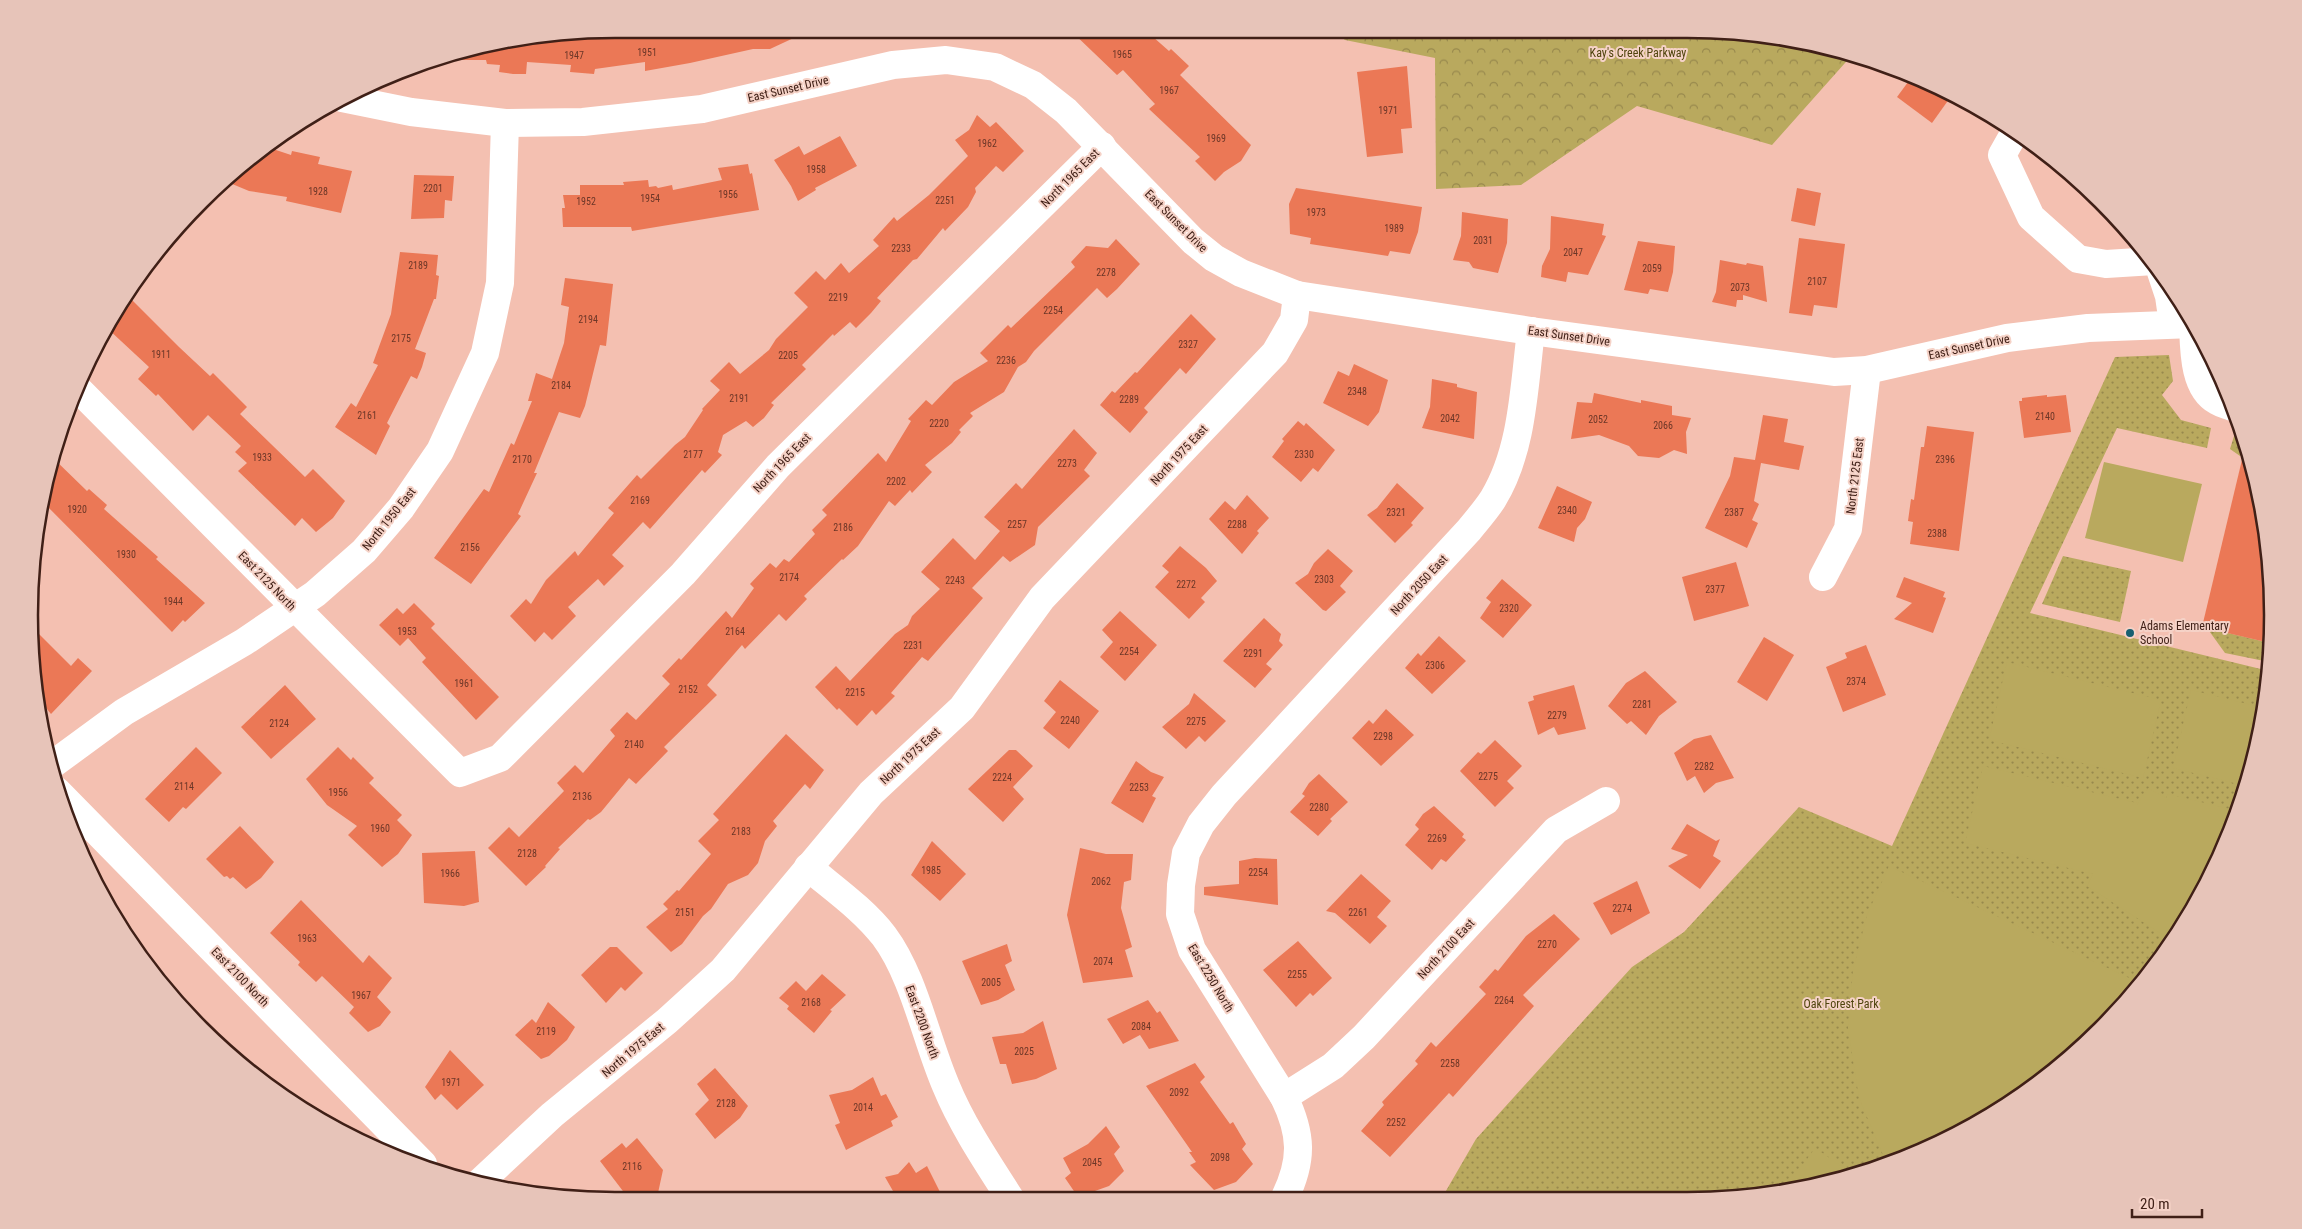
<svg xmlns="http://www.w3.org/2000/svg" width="2302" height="1229" font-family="'Roboto Condensed',sans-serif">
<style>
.grass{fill:url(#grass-dots)}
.forest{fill:url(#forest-crowns)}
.garden{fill:#b9a95e}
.building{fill:#eb7856}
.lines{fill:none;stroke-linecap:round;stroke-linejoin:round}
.minor{stroke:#fff;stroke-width:28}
.poi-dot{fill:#185f70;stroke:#f5d2c7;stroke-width:2}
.labels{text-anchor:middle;stroke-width:4;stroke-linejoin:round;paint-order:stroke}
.number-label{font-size:10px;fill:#6b3627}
.park-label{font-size:12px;fill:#4f440d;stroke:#f5d2c7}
.street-label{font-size:12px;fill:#402017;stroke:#f5d2c7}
.poi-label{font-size:12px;fill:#402017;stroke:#f5d2c7;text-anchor:start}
.rim{fill:none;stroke:#402017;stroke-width:2.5}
</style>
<defs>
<pattern id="grass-dots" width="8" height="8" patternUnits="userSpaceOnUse" patternTransform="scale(1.25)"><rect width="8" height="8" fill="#b9a95e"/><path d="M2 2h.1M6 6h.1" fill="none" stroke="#98894d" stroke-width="1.8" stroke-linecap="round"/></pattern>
<pattern id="forest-crowns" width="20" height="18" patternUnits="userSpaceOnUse" patternTransform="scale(1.25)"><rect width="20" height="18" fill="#b9a95e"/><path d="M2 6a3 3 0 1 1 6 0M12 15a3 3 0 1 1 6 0" fill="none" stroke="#98894d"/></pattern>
</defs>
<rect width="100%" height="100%" fill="#f4c0b1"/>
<!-- grass -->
<g class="grass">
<polygon points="2169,355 2173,381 2162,395 2181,420 2211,428 2207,448 2117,428 2030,613 2269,671 2268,691 2242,803 2195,907 2128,1001 2013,1101 1911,1156 1764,1195 1443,1196 1476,1139 1632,967 1684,932 1799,807 1892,846 2115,357"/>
<path d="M2211,355H2213L2224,385C2214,376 2208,369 2211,355Z"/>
<polygon points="2235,433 2243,435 2251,456 2243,454 2240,456 2230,449"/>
<polygon points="2063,556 2131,571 2120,622 2042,604"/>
<polygon points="2207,628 2270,643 2269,662 2225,653"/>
</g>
<!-- forest -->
<polygon class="forest" points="1333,30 1726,30 1839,49 1853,54 1772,145 1637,106 1521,185 1436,189 1435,58 1345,40"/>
<!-- garden -->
<g class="garden">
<polygon points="2104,462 2202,484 2183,562 2085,538"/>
<polygon points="2007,662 2161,700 2143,778 1989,740"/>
<polygon points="2191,690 2264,708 2246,786 2173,768"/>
<polygon points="1983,766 2137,803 2137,805 2148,788 2166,798 2168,794 2238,811 2195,907 2171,940 2087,886 2093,874 1965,843"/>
<polygon points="1889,866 2140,983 2128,1001 2013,1101 1911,1156 1886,1162 1859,1098 1848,1028 1853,970 1867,915"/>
<polygon points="1815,1148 1850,1172 1785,1190"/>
</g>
<!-- building -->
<g class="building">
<polygon points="619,29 813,29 770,49 753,49 690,63 645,71 645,62 595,69 594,74 570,72 571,65 527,62 526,74 513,74 499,72 500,65 487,64 486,60 447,60 447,54 501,40 590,31 620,34"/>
<polygon points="1069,29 1144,29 1169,51 1171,49 1189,66 1180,75 1251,145 1241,161 1224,172 1215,181 1195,161 1200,157 1149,109 1155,104 1123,70 1117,75"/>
<polygon points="1407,66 1412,128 1401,129 1403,153 1367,157 1357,72"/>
<polygon points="1911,78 1952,95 1932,123 1897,97"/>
<polygon points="977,115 990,127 996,122 1024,151 1003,172 996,166 975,188 976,192 968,207 945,231 943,228 917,259 913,260 877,298 881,301 871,313 856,328 850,322 834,336 833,334 802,365 806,369 771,403 774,405 764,418 753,427 746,421 723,435 718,452 722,455 705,473 702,470 650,529 643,522 612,555 624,566 604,586 598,579 568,607 576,616 552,640 544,632 535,642 510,616 526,599 531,604 546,580 575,551 578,556 614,513 608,508 637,475 641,479 675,445 685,437 703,410 702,409 720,390 710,381 729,362 740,374 769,350 776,339 808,307 794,293 816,271 825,280 841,263 849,273 879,246 873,240 894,217 897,221 929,195 968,156 955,140 969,130"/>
<polygon points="840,136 857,166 815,188 816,190 798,201 791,186 774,160 799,146 804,155"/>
<polygon points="264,146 291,155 292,151 320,157 318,164 352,171 341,213 286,201 287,197 249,191 225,181"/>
<polygon points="748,164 750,174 752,173 759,210 632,231 631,227 563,227 562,208 565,208 563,195 580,195 580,185 624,185 623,182 648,180 649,187 656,186 658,188 672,185 673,190 722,180 718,168"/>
<polygon points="414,175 454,176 452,201 445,200 444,218 411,219"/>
<polygon points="1296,188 1422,207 1418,232 1410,254 1390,251 1388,256 1310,244 1311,238 1290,234 1289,204"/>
<polygon points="1797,188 1821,193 1815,226 1791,221"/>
<polygon points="1462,212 1508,219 1507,243 1498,273 1473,268 1469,262 1453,260 1461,236"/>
<polygon points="1551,216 1604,224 1602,235 1606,236 1588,275 1568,272 1566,282 1541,277 1542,266 1550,249"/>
<polygon points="1799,238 1845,244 1837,308 1814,305 1812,316 1789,313"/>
<polygon points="1116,239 1140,264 1117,289 1107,298 1097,288 1034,351 1026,362 1018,367 1004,392 970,413 973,416 959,430 961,432 952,443 925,465 932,472 912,493 910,490 895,506 889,501 858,546 843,560 842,559 804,596 807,599 786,621 779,614 745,649 742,645 707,685 717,695 664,747 668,751 636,784 629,778 601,812 590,820 588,819 558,848 560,849 545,866 546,867 526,886 488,848 509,827 519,837 564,791 557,783 575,765 583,773 615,736 610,730 627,712 636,720 670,684 662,676 679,658 681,660 726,611 732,618 754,588 750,584 770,563 776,568 784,559 789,562 815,534 812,530 827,515 822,510 878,453 886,462 911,421 908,419 926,400 932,405 954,382 988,361 980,353 1008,325 1011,328 1075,267 1071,262 1086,246 1108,248"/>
<polygon points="1638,241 1675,246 1673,272 1668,292 1650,289 1648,294 1624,290"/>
<polygon points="400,252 438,255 436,275 439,276 436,299 434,299 415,349 426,353 422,367 417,379 411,376 387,423 390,426 376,455 335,427 351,403 356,407 378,365 373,363 391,314"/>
<polygon points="1720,260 1746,265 1747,263 1763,266 1767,302 1743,295 1743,300 1737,300 1736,307 1712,302 1716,292"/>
<polygon points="565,278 613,284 606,346 600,345 585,406 580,418 559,412 534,473 537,473 518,514 521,516 471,584 434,558 484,489 489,492 511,443 514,445 532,401 528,401 536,373 552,379 564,343 569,307 561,305"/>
<polygon points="125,293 179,347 210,376 213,373 247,407 240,414 305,477 313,469 345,501 333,518 316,532 302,518 295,526 238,471 247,463 235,452 241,446 208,415 193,431 158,394 156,396 138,379 149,367 107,328"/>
<polygon points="1191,314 1216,339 1186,374 1180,368 1144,408 1148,412 1130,433 1100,405 1112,391 1115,393 1135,372 1137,373"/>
<polygon points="1354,364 1388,380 1379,412 1368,426 1323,403 1338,371 1349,376"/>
<polygon points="1432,379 1457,384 1457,387 1477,392 1474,439 1422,428 1430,407"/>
<polygon points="1594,393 1641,403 1641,400 1672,406 1672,415 1691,418 1686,432 1687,454 1674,450 1659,458 1638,456 1629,446 1599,435 1571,439 1577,402 1592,403"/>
<polygon points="2047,395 2047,397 2066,395 2071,432 2024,438 2019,401 2022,401 2022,398"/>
<polygon points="1763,415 1788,419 1784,442 1804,446 1799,470 1761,463 1754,501 1759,504 1752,520 1758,523 1747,548 1705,528 1730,476 1734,457 1755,460"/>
<polygon points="1298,421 1304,426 1306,423 1335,450 1318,472 1313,468 1301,482 1272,457 1284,441 1282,439"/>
<polygon points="1927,426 1974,432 1959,551 1910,544 1913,522 1908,521 1911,499 1914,500 1921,447 1924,447"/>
<polygon points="1074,429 1097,453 1084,470 1090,476 1038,527 1035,545 1010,562 1003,556 972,588 983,598 928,661 922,657 891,693 895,696 876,715 872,710 857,726 839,708 837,710 815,687 836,666 850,681 895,634 908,625 912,616 940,589 921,572 953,538 975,560 1000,531 984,517 1016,483 1022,489"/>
<polygon points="2246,443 2253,463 2272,576 2270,643 2202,627"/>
<polygon points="51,456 87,491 89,489 107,505 104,509 158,557 156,559 205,603 185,622 183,620 172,632 42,501"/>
<polygon points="1397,483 1424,508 1411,523 1413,525 1395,543 1367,515 1377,508"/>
<polygon points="1557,486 1592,502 1585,519 1577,528 1574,542 1538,528"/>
<polygon points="1247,495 1269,518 1257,531 1259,533 1242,554 1209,519 1225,501 1235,510"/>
<polygon points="1180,546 1206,568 1217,581 1201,598 1205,602 1189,619 1155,587 1169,572 1162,566"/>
<polygon points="1328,549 1353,571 1340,586 1346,592 1326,611 1323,610 1295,583 1308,574 1314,563"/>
<polygon points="1736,562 1749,606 1694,621 1682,577"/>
<polygon points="1904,577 1945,592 1943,597 1946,598 1933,633 1894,619 1912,603 1896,597"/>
<polygon points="1502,579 1532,605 1503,638 1480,618 1491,602 1486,598"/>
<polygon points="414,603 435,624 431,628 499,697 476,720 422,662 426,658 408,638 400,646 379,625 397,608 403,614"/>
<polygon points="1120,611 1157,645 1125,681 1100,657 1113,642 1102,630"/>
<polygon points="1264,618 1281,634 1279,641 1283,645 1266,664 1272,669 1255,688 1223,661"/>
<polygon points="30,625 71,666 78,658 92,671 51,714 38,698 30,653"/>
<polygon points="1439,636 1466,661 1432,694 1405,668 1418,653 1421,656"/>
<polygon points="1764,637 1794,655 1767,701 1737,682"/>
<polygon points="1866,645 1886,695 1843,712 1826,667 1847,658 1845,653"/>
<polygon points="1645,671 1677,702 1659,716 1646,735 1631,721 1627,724 1608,706 1626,683"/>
<polygon points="1060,680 1099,711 1069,749 1043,728 1056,712 1044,701"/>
<polygon points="285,685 316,719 271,759 241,727"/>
<polygon points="1574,685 1586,729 1558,735 1554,727 1538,735 1528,702 1534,700 1533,696"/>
<polygon points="1194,693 1226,721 1205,742 1199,736 1186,749 1162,727 1189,704"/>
<polygon points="1386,709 1414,735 1381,766 1352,738 1369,720 1373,724"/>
<polygon points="786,734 824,770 810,789 805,784 773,821 777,826 765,841 758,863 748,875 728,884 711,909 703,916 682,944 671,952 646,927 668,909 663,904 677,890 679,891 711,854 698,841 719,820 713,814"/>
<polygon points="1711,735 1734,778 1716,783 1704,793 1695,776 1687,781 1674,753 1694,739"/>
<polygon points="1495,740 1522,766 1507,781 1514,788 1495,807 1460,771 1478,752 1481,754"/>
<polygon points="196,747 222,773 186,809 183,807 169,822 145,799"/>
<polygon points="338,747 351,760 353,757 374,778 369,783 402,815 397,820 412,835 398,854 382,867 348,835 357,826 327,805 306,779"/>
<polygon points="1009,750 1016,750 1033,766 1013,787 1024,799 1003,822 968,789"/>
<polygon points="1136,761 1151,772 1164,777 1152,796 1156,798 1143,823 1111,803"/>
<polygon points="1319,774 1348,802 1330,819 1332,821 1318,836 1290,812 1305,796 1302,794 1309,783"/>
<polygon points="1434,806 1464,834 1462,837 1466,840 1446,862 1441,859 1432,870 1405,845 1419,829 1415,825 1423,814"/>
<polygon points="1687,824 1716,841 1720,839 1713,856 1721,861 1700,889 1668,866 1688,855 1671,849"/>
<polygon points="240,826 274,862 261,878 246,889 233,877 230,879 227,876 224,877 206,859"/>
<polygon points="932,841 966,874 940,901 911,875"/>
<polygon points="1080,848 1106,854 1133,854 1131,880 1124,882 1121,908 1132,947 1125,950 1133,977 1083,983 1067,915"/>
<polygon points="475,851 479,902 464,906 424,903 422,853"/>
<polygon points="1255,858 1277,859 1278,905 1204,895 1204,887 1239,884 1239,861"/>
<polygon points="1361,874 1391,901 1377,917 1387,926 1370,944 1335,913 1326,911"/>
<polygon points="1637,881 1650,913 1611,935 1593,903"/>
<polygon points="301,900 363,963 369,955 392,978 377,997 391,1012 380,1026 368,1032 349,1013 354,1007 322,976 316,982 298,965 300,962 270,933"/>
<polygon points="1554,914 1580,939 1523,995 1534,1006 1453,1097 1449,1093 1390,1157 1361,1131 1384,1105 1382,1102 1418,1064 1415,1061 1431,1042 1436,1047 1486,994 1479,987 1495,969 1498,971 1526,936"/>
<polygon points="1298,941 1332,978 1313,996 1310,993 1296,1007 1263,970"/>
<polygon points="1007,944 1012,961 1005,965 1015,990 998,1000 981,1005 962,961"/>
<polygon points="610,947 617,947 643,973 625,991 621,987 606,1003 581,975"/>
<polygon points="822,974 846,995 830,1010 832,1011 814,1033 787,1009 789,1006 779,998 796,981 806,991"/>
<polygon points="1148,1000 1157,1013 1160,1011 1179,1041 1149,1049 1140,1035 1123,1044 1107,1019"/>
<polygon points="548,1002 575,1027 567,1040 549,1056 541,1059 515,1035 532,1019 536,1023"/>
<polygon points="1043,1021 1057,1069 1036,1079 1012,1084 1006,1064 1000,1064 992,1037 1023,1033"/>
<polygon points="450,1050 484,1085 457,1110 441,1094 435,1100 425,1087"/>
<polygon points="1195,1063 1205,1077 1200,1082 1230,1124 1233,1122 1246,1144 1242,1149 1253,1164 1236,1182 1214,1190 1190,1165 1196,1162 1189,1152 1192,1152 1146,1086"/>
<polygon points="715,1068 748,1106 740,1118 715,1139 695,1114 709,1100 697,1084"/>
<polygon points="873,1077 881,1096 886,1094 898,1117 891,1121 893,1126 846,1150 835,1125 840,1123 829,1095 852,1090"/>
<polygon points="1106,1126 1120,1147 1114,1154 1124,1171 1109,1186 1078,1197 1065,1178 1071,1173 1063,1158 1088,1144"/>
<polygon points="637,1138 663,1170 658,1193 646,1193 642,1199 629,1199 600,1161 622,1143 626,1148"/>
<polygon points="909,1162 916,1173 927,1166 943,1198 897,1198 885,1177 898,1174"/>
</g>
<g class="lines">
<!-- minor -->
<g class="minor">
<polyline points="342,98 411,112 505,123 583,122 702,109 893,65 946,60 995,67 1033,85 1066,111 1193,241 1214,258 1241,273 1297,295 1531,331 1834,372 1867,370 2007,338 2088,328 2193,324"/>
<polyline points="2015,132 2002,155 2031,217 2078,259 2106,264 2154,261"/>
<polyline points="2161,272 2169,296 2173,324"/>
<path d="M2193,324C2194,348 2193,388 2217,401C2222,404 2227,405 2232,407"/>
<polyline points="75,386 460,773 500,758 683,574 778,466 1102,146"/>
<polyline points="1823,577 1848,529 1867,370"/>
<polyline points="49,767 124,712 244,642 315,594 364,551 401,508 440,451 485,353 500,283 505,123"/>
<polyline points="57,791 423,1164"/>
<path d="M808,867C834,889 863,909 884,936C914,976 926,1040 946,1086C962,1125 987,1162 1010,1198"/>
<polyline points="1284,1097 1333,1066 1364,1037 1556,830 1606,801"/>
<polyline points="479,1183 552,1115 667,1021 723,970 871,793 962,708 1042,598 1275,353 1294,320 1297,295"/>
<path d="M1285,1197C1303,1160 1302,1134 1284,1097L1192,950L1180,914L1181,885L1186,853L1201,824L1224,795L1469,530C1477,520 1486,510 1493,499C1523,450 1524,386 1531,331"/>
</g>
</g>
<!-- markers -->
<circle class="poi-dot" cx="2130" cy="633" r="5"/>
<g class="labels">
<!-- number labels -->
<g class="number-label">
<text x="647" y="56">1951</text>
<text x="1122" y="58">1965</text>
<text x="574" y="59">1947</text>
<text x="1169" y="94">1967</text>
<text x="1388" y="114">1971</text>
<text x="1216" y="142">1969</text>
<text x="987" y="147">1962</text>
<text x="816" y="173">1958</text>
<text x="433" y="192">2201</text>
<text x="318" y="195">1928</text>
<text x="728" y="198">1956</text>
<text x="650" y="202">1954</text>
<text x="945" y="204">2251</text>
<text x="586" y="205">1952</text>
<text x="1316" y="216">1973</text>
<text x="1394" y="232">1989</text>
<text x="1483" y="244">2031</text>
<text x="901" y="252">2233</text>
<text x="1573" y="256">2047</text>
<text x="418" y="269">2189</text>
<text x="1652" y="272">2059</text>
<text x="1106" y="276">2278</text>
<text x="1817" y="285">2107</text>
<text x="1740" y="291">2073</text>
<text x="838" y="301">2219</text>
<text x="1053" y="314">2254</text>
<text x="588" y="323">2194</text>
<text x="401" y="342">2175</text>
<text x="1188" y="348">2327</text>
<text x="161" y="358">1911</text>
<text x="788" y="359">2205</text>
<text x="1006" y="364">2236</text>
<text x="561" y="389">2184</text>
<text x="1357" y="395">2348</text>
<text x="739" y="402">2191</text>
<text x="1129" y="403">2289</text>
<text x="367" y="419">2161</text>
<text x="2045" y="420">2140</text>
<text x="1450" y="422">2042</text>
<text x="1598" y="423">2052</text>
<text x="939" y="427">2220</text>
<text x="1663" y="429">2066</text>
<text x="693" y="458">2177</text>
<text x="1304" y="458">2330</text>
<text x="262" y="461">1933</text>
<text x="522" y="463">2170</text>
<text x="1945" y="463">2396</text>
<text x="1067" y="467">2273</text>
<text x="896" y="485">2202</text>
<text x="640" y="504">2169</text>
<text x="77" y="513">1920</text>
<text x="1567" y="514">2340</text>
<text x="1396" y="516">2321</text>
<text x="1734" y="516">2387</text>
<text x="1017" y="528">2257</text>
<text x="1237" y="528">2288</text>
<text x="843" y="531">2186</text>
<text x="1937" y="537">2388</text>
<text x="470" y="551">2156</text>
<text x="126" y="558">1930</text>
<text x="789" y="581">2174</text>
<text x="1324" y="583">2303</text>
<text x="955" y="584">2243</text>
<text x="1186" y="588">2272</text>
<text x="1715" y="593">2377</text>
<text x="173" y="605">1944</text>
<text x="1509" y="612">2320</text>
<text x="407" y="635">1953</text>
<text x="735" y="635">2164</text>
<text x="913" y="649">2231</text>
<text x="1129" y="655">2254</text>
<text x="1253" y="657">2291</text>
<text x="1435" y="669">2306</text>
<text x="1856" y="685">2374</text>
<text x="464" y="687">1961</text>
<text x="688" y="693">2152</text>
<text x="855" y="696">2215</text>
<text x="1642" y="708">2281</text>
<text x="1557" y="719">2279</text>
<text x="1070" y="724">2240</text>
<text x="1196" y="725">2275</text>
<text x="279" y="727">2124</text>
<text x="1383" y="740">2298</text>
<text x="634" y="748">2140</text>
<text x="1704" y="770">2282</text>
<text x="1488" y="780">2275</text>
<text x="1002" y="781">2224</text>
<text x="184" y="790">2114</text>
<text x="1139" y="791">2253</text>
<text x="338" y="796">1956</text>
<text x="582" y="800">2136</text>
<text x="1319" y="811">2280</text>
<text x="380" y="832">1960</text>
<text x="741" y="835">2183</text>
<text x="1437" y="842">2269</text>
<text x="527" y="857">2128</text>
<text x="931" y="874">1985</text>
<text x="1258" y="876">2254</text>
<text x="450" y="877">1966</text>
<text x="1101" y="885">2062</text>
<text x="1622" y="912">2274</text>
<text x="685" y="916">2151</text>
<text x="1358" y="916">2261</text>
<text x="307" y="942">1963</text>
<text x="1547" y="948">2270</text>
<text x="1103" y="965">2074</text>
<text x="1297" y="978">2255</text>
<text x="991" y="986">2005</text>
<text x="361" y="999">1967</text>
<text x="1504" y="1004">2264</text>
<text x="811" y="1006">2168</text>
<text x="1141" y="1030">2084</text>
<text x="546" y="1035">2119</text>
<text x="1024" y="1055">2025</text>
<text x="1450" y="1067">2258</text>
<text x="451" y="1086">1971</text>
<text x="1179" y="1096">2092</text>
<text x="726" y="1107">2128</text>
<text x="863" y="1111">2014</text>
<text x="1396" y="1126">2252</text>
<text x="1220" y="1161">2098</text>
<text x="1092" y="1166">2045</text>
<text x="632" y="1170">2116</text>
</g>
<!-- park labels -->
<g class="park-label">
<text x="1638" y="57">Kay's Creek Parkway</text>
<text x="1841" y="1008">Oak Forest Park</text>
</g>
<!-- street labels -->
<g class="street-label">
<text transform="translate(788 89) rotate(-13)" y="4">East Sunset Drive</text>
<text transform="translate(1070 178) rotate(-45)" y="4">North 1965 East</text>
<text transform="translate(1176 221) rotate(45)" y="4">East Sunset Drive</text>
<text transform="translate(1569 336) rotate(8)" y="4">East Sunset Drive</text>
<text transform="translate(1969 347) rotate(-12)" y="4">East Sunset Drive</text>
<text transform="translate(1179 455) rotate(-47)" y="4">North 1975 East</text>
<text transform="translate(782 463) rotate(-46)" y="4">North 1965 East</text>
<text transform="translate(1855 476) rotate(-83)" y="4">North 2125 East</text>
<text transform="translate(389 519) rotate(-51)" y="4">North 1950 East</text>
<text transform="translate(267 581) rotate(46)" y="4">East 2125 North</text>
<text transform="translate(1419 585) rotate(-47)" y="4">North 2050 East</text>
<text transform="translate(910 756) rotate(-43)" y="4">North 1975 East</text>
<text transform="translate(1446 949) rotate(-47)" y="4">North 2100 East</text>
<text transform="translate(240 977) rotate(46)" y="4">East 2100 North</text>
<text transform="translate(1211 978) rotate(59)" y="4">East 2250 North</text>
<text transform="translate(922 1022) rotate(70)" y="4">East 2200 North</text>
<text transform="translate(633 1050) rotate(-40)" y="4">North 1975 East</text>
</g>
<!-- poi labels -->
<g class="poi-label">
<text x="2140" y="630">Adams Elementary<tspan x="2140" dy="14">School</tspan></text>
</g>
</g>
<!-- crop -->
<path d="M0 0H2302V1229H0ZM615 38H1687A577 577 0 0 1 2264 615V615A577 577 0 0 1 1687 1192H615A577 577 0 0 1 38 615V615A577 577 0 0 1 615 38Z" fill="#e7c4b9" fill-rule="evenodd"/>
<path class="rim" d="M615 38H1687A577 577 0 0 1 2264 615V615A577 577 0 0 1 1687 1192H615A577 577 0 0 1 38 615V615A577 577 0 0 1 615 38Z"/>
<!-- scale -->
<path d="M2132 1209v8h70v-8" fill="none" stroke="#402017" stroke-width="2.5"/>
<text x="2140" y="1209" font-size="15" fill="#402017" stroke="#f5d2c7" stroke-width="4" paint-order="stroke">20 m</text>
</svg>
